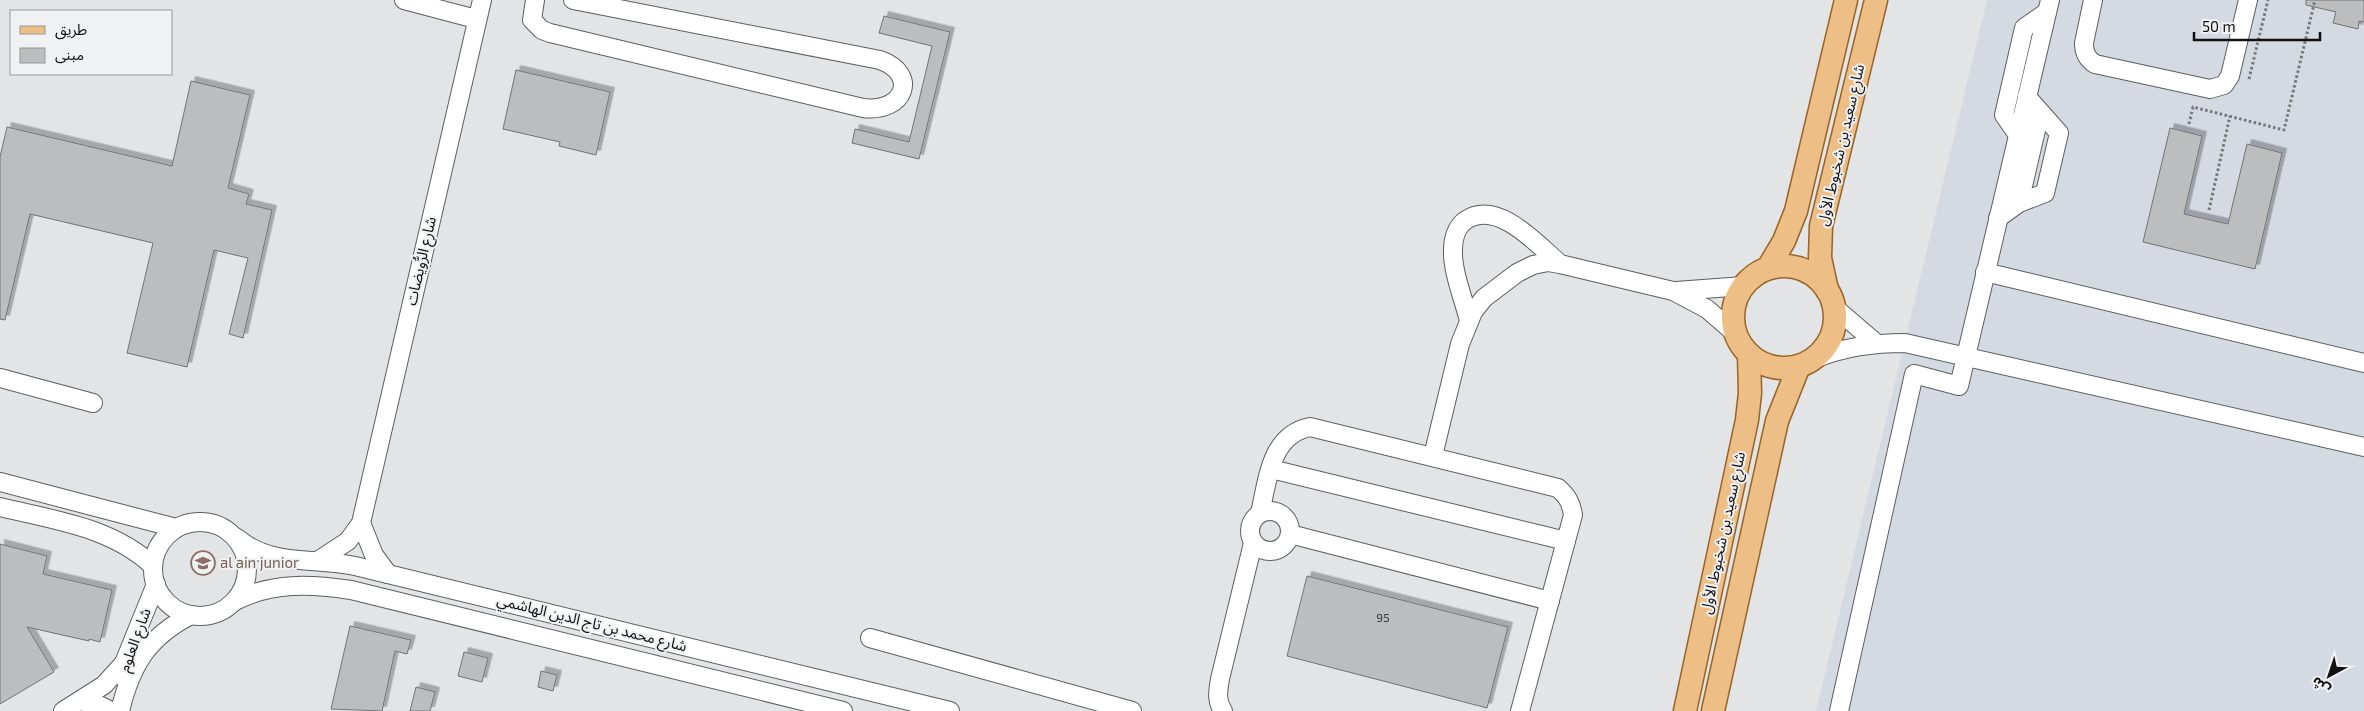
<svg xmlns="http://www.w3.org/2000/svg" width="2364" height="711" font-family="'Exo 2','Noto Sans Arabic',sans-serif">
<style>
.built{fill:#d5dae2}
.building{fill:#bcbdbf;stroke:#727375;filter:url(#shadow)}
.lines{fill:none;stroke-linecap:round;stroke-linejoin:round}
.minor-casing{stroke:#5d5e60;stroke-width:20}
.major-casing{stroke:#986428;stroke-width:25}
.path{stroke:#757677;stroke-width:3;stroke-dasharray:2.5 2.5;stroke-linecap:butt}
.minor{stroke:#fff;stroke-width:18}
.major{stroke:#edbe85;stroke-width:22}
.labels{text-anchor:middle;stroke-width:4;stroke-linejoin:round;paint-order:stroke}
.number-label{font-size:12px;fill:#3b3b3c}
.street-label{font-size:15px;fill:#101011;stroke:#f0f1f3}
.education-label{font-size:15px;fill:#785e54;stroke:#f0f1f3;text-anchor:start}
</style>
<defs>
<filter id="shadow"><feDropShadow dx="4.5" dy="-4.5" stdDeviation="0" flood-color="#0004"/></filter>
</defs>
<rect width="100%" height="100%" fill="#e3e4e5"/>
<!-- built -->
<polygon class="built" points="1987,0 2364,0 2364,711 1816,711"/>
<!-- building -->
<g class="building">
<polygon points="2306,0 2364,0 2364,22 2359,21 2358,29 2333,23 2336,12 2306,5"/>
<polygon points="884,16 950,32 919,159 852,143 855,129 909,142 932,46 879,33"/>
<polygon points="516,70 610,92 596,155 559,146 560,142 503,129"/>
<polygon points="191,81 250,95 228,188 249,194 246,204 272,210 243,338 229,334 248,258 214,250 187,367 127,353 153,243 30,214 5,320 0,319 0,157 7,127 172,166"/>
<polygon points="2170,128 2202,136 2184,214 2228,224 2247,144 2282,153 2255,269 2143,242"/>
<polygon points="0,544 47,556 43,574 112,590 100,642 89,639 89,641 27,627 54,672 0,704"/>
<polygon points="1307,576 1508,627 1487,708 1287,656"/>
<polygon points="350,626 411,640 407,654 395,651 382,711 331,709"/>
<polygon points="464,652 488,658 482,682 458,676"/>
<polygon points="541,671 557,675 553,691 538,687"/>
<polygon points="416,687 435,692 430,711 410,711"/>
</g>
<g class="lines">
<!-- minor casing -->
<g class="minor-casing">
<g id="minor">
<polyline points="404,0 476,19"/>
<path d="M535,0L532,20L542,30L550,33L863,108C905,113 919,74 880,60L573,0"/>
<path d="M2093,0L2084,43C2084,53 2087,59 2095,64L2210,89L2224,85L2230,76L2248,0"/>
<polyline points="2018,135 2004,115 2024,28 2047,12"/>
<polyline points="2019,203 2040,113"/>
<polyline points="1998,218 2019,203 2045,193 2059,133 2027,97"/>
<polyline points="1985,272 2364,363"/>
<polyline points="1676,291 1744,286"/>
<polyline points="1834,307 1876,343"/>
<path d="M1469,321C1464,300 1452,271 1453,250C1453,238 1457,226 1466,220C1498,199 1538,245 1560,264"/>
<path d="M1814,359C1845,347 1872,343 1905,343L2364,447"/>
<polyline points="0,378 93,403"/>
<polyline points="1433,456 1460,344 1473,312 1484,298 1517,273 1533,265 1548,262 1560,264 1673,291 1707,309 1737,335"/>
<polyline points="1271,469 1566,541"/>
<polyline points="0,482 176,528"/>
<path d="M0,507C53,520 112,527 153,566"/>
<circle cx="1270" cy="531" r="20"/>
<path d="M1260,513C1268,480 1270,435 1310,427L1558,488C1567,496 1571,502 1573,515L1520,711"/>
<circle cx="200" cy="569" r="47"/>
<polyline points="361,523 374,555 388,574"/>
<polyline points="1290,534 1550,601"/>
<path d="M237,538C272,567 313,557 355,566L950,711"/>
<polyline points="319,560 348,541 361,523 482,0"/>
<path d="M235,601C273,582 310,584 351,590L843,711"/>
<polyline points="870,638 1132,711"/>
<polyline points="121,676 124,663 156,584"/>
<polyline points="80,701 101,706 111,711"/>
<polyline points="63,711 104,685 124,663"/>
<path d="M120,711C131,665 148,637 191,615"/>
<path d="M1223,711C1216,701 1218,691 1220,679L1253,543"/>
<polyline points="1839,711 1914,374 1959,386 2050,0"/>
</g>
</g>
<!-- major casing -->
<g class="major-casing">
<g id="major">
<circle cx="1784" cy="317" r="51"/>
<polyline points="1768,268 1784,241 1796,211 1846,0"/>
<polyline points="1827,290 1820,258 1821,226 1876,0"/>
<polyline points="1685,711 1747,420 1750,393 1749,354"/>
<polyline points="1713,711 1777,421 1799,366"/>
</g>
</g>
<!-- path -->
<g class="path">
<polyline points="2249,79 2268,0"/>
<polyline points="2189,124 2193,107 2284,130 2315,0"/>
<polyline points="2209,210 2230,116"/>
</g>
<!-- minor -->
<use href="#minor" class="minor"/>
<!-- major -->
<use href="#major" class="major"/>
</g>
<!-- icons -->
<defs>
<g id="school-ring" transform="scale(1.25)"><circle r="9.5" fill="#f0f1f3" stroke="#8d6e63" stroke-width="1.5"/><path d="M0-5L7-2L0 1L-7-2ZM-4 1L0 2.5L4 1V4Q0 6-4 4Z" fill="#8d6e63"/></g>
</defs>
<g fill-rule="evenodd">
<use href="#school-ring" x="203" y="563"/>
</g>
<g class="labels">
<!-- number labels -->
<g class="number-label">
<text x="1383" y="622">95</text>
</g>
<!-- street labels -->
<g class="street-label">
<text transform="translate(1841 145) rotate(-77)" y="5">شارع سعيد بن شخبوط الأول</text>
<text transform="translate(421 261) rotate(-77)" y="5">شارع الرُّويضات</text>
<text transform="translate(1723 533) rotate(-78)" y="5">شارع سعيد بن شخبوط الأول</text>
<text transform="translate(592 623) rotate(14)" y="5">شارع محمد بن تاج الدين الهاشمي</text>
<text transform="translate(135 640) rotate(-70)" y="5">شارع العلوم</text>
</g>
<!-- education labels -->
<g class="education-label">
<text x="220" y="568">al ain junior</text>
</g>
</g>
<!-- legend -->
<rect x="10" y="10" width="162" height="65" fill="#f0f1f3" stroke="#969799"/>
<rect x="20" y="26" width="25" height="8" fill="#edbe85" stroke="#969799"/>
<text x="55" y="35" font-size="15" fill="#101011">طريق</text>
<rect x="20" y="48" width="25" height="15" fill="#bcbdbf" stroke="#969799"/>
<text x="55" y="60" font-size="15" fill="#101011">مبنى</text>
<!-- north arrow -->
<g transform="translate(2329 676) rotate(220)" stroke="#f0f1f3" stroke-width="4" paint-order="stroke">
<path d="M0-4L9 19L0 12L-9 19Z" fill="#101011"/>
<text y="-8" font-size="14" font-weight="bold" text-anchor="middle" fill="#101011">ش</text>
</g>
<!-- scale -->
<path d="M2194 32v8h126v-8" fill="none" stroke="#101011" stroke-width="2.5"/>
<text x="2202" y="32" font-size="15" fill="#101011" stroke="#f0f1f3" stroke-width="4" paint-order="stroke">50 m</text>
</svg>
